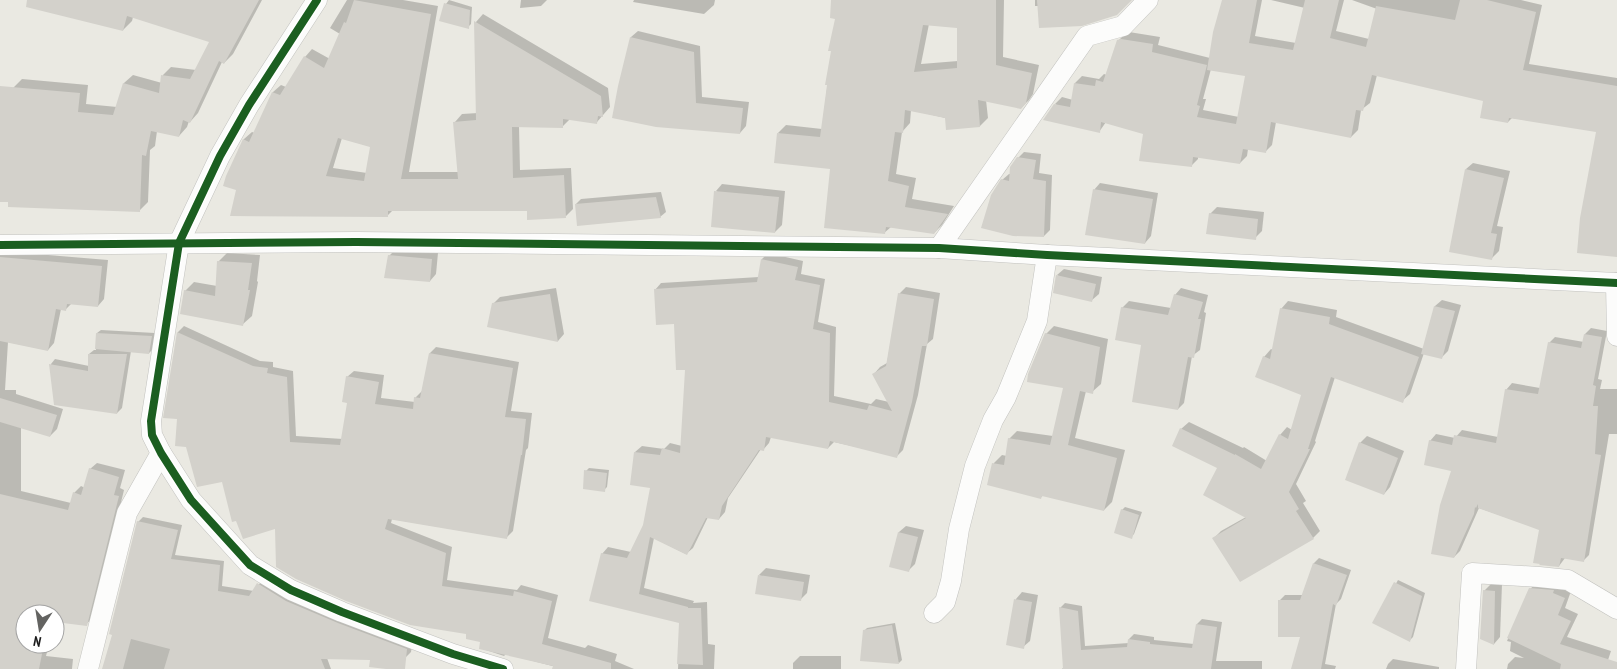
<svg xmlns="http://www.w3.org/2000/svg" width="1617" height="669" font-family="'PT Sans Narrow',sans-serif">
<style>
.shadow{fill:#0003;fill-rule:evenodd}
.building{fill:#d3d1cb;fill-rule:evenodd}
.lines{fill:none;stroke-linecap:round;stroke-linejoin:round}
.street-casing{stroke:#c2c2bf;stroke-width:21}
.street{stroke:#fcfcfb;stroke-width:20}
.cycleway-casing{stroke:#fff;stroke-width:11}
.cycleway{stroke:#1b5e20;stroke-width:8}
</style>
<rect width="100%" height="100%" fill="#eae9e2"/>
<!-- shadow -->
<g class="shadow">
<polygon points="59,0 262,0 233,54 224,63 222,62 198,113 190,122 189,121 187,127 179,136 157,131 155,146 150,150 148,202 139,211 13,88 22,79 88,85 86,104 117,107 124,83 133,75 162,83 163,75 171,67 196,70 211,41 133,17 132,21 123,30"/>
<path d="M347,0H403L438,6L409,172H459L455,122L462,114L478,113L476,22L483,14L608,88L610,107L597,122L571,118L562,127L519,126L520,170L571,168L573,209L566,216L528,210H393L388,215L237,189L240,148L244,139L252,132L255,133L273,92L281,85L286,87L305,57L312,49L330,59L340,34L330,28ZM342,138L372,147L367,173L333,168Z"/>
<polygon points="449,0 472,7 471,24 468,27 446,4"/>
<polygon points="521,0 547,0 541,6 520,8"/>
<polygon points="634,0 715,0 714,5 704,14 633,2"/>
<path d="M833,0H1004L1003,57L1039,65L1033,94L1029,100L1021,108L986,100L988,118L980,126L911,110L910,123L902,132L896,174L916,178L912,199L954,206L942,225L934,233L891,227L884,233L831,168L778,133L786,125L822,129L836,17ZM929,24L958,27V61L921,64Z"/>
<polygon points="1035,0 1130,0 1039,6 1035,6"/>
<path d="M1223,0H1262L1255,36L1296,43L1305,8L1271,0H1344L1336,31L1369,39L1377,9L1352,0H1521L1542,5L1529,64L1617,78V255L1598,131L1512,118L1508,122L1485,100L1377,75L1370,103L1361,110L1358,130L1351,137L1276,122L1272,145L1265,152L1248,149L1247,156L1240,163L1198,156V159L1191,166L1144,133L1106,122L1099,132L1055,104L1062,97L1073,100L1075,83L1082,76L1099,79L1104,74L1107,75L1118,41L1126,33L1129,32L1160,37L1158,45L1210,58ZM1211,69L1247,75L1239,117L1203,110L1206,99H1203Z"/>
<polygon points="638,31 700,46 702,97 749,102 746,126 740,133 619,87 631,37"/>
<polygon points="1024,152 1041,154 1039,173 1052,175 1050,230 1044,236 1002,180 1009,174 1011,174 1018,158"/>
<polygon points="1473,163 1510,171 1497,226 1503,227 1499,251 1492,258 1466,169"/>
<polygon points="1100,183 1158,193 1151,236 1145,243 1094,190"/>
<polygon points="722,184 785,191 782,225 775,232 716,191"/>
<polygon points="661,192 666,212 660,217 576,204 581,199"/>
<polygon points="1217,207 1264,212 1262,231 1255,238 1210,214"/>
<polygon points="396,249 438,253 436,274 430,281 389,256"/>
<polygon points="0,251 108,260 104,299 98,306 72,303 65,310 61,309 54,343 48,350 8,342 5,390 16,390 16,394 63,409 57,429 50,436 21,427 21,491 71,503 74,493 81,486 85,488 90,469 97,463 125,470 120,488 124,490 93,618 86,624 55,621 55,614 25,614 25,644 49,644 46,656 73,659 72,669 0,669"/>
<polygon points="227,253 260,255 257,281 258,282 252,316 243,324 185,291 194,282 217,286 218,262"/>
<polygon points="768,253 803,261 801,274 825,279 818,322 836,327 834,396 871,404 876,399 889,402 874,374 880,367 887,363 899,294 906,287 940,293 933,339 927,344 918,395 903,450 897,456 834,442 828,448 771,437 769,443 763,450 761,449 728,498 725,512 719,519 708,517 693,548 686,554 654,538 644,588 694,601 693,603 707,602 708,644 715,645 714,669 678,669 680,622 591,600 602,554 608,547 631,552 645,525 652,487 635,452 642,446 664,449 670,443 682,446 686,369 676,322 655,290 661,283 759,277 762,259"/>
<polygon points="1064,269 1102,277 1099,294 1092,300 1057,275"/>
<polygon points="556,288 564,334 558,341 488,326 493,304 500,297"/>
<polygon points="1181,288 1208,295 1204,312 1206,313 1200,350 1192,356 1184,403 1178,409 1122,308 1129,301 1171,308 1175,295"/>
<polygon points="1442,300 1461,305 1448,351 1441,358 1424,353 1410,394 1402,401 1335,377 1315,441 1316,442 1296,484 1306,501 1303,503 1320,531 1313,538 1214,538 1221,531 1246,517 1219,468 1181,429 1189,422 1243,448 1244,447 1267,461 1280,435 1287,427 1292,430 1303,394 1264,357 1271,349 1273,350 1281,309 1288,301 1337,310 1336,317 1424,349 1435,306"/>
<polygon points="184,326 260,361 273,362 273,367 293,371 296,436 343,439 348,402 347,377 354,371 384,375 381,398 415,402 415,398 422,391 430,353 436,347 519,362 511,411 532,413 528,448 526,450 513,531 506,538 392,519 391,523 452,547 447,580 517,590 521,585 558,595 548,638 585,648 588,645 617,654 615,661 634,669 564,669 506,654 504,656 480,648 481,640 276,527 223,480 178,418 165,417 178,332"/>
<polygon points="1054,326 1108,339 1101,384 1092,392 1086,391 1075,438 1125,450 1112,502 1104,510 1044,495 1041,497 988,484 994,463 1002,455 1007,456 1009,439 1017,431 1053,436 1064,387 1046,334"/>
<polygon points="1591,328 1607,331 1598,379 1602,380 1600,389 1617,389 1617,434 1609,434 1589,555 1583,561 1565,558 1559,566 1540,529 1479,508 1460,551 1454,557 1453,470 1430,441 1436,434 1455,438 1462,430 1498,437 1506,390 1512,383 1540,388 1549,343 1555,337 1584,342 1585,334"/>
<polygon points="101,330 155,333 152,350 149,353 131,351 122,408 117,413 55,404 51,364 55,359 89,366 89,354 94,350 96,350 97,333"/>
<polygon points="1367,436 1404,451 1390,487 1384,494 1360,443"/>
<polygon points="589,468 609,470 607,487 604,490 586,471"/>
<polygon points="1125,507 1142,512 1134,534 1131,537 1122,510"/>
<polygon points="143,517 182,525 175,555 224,561 222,586 254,591 263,579 412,645 411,652 406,657 327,658 331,669 103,669 113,634 138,522"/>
<polygon points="906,526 924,530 915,564 908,571 891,566 899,532"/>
<polygon points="1319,558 1351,570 1341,599 1336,604 1325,664 1336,666 1335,669 1292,669 1302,636 1280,600 1285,595 1303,595 1314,563"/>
<polygon points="766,568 810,575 807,593 800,600 759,575"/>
<polygon points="1398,580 1425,593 1413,637 1410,640 1374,623"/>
<polygon points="1538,582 1571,591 1565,608 1578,614 1567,637 1611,651 1605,669 1507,669 1508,664 1515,657 1524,658 1510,651 1511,642 1507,641 1530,589"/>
<polygon points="1491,584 1502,584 1500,637 1494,644 1484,591"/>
<polygon points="1022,592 1038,595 1030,641 1023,647 1007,644 1016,599"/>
<polygon points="1065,603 1082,606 1085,646 1129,643 1129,639 1134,634 1154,637 1154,640 1194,644 1197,624 1202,619 1222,622 1216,661 1262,661 1262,669 1062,669 1064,667 1060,608"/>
<polygon points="895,623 902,660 899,663 864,631 867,628"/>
<polygon points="800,656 841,656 841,669 793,669 793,663"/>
<polygon points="1393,659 1439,667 1439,669 1386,669 1388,664"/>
</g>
<!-- building -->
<g class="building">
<polygon points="27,0 259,0 224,64 219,61 190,123 183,120 179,137 151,131 146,156 142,155 140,212 8,207 8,202 0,202 0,86 80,93 78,112 113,115 123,83 159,93 161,75 190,79 209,42 127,16 123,31 26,7"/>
<path d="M354,0L431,14L401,179H458L453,122L476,120L474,21L601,96L603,117L598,116L597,124L563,119V128L512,127L513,178L564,175L566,218L527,220V211H388V217L230,216L236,190L223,186L226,176L243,139L249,142L272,92L280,95L304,56L324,68L344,22L346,23ZM338,138L370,147L364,181L326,176Z"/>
<path d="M831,0H996V65L1032,73L1026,103L1021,109L978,100L980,127L946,130L945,118L905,110L903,133L895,132L888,181L909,186L905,207L948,214L934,234L886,227L885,234L824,228L830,169L774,163L777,133L820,137L827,85H825L831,51H828L835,19L830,18ZM923,25L957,28V68L914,72Z"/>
<polygon points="1037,0 1132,0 1117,15 1082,26 1039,28"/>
<polygon points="1222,0 1257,0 1249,43 1293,50 1305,0 1339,0 1330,38 1366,47 1376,6 1455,20 1460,0 1487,0 1536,12 1523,70 1617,86 1617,257 1577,253 1580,218 1596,132 1509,118 1508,123 1480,118 1483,101 1372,75 1363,111 1356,110 1351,138 1271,122 1266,153 1243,149 1240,164 1193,157 1192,167 1139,161 1143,134 1101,122 1100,133 1043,120 1054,104 1070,107 1074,83 1095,86 1096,80 1103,82 1117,40 1121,39 1153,44 1152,52 1207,65 1197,105 1200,106 1197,117 1236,124 1245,76 1207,70 1213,32"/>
<polygon points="444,3 470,10 469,29 439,21"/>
<polygon points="630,37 694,52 696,103 743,108 740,134 656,127 612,118 618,86"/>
<polygon points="1017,157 1036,160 1033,179 1046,181 1044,237 1013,236 981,228 991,195 1001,179 1009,181 1010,167"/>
<polygon points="1465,169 1504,178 1491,233 1497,234 1492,260 1449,252"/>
<polygon points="1093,189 1153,199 1145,244 1085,235"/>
<polygon points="714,191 779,197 775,233 711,227"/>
<polygon points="656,197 661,218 577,226 575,204"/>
<polygon points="1209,213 1258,219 1256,240 1206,234"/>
<polygon points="388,255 432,259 430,282 384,278"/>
<polygon points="0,257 102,266 98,307 67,304 66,311 56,309 48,351 0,341"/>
<polygon points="761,259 798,267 795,280 820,285 813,329 830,333 829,402 867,410 869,405 892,411 872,374 886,366 898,293 934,299 927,346 922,346 912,402 897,458 830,441 828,449 766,437 764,451 759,450 722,506 719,520 706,518 687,555 650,537 639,594 688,607 688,608 701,608 703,665 677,664 679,623 589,601 601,553 627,558 643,525 650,488 630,485 634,452 660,455 662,448 680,453 685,370 676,370 674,324 656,325 654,289 757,282"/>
<polygon points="217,261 252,263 248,290 250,290 243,326 180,314 184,290 215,296"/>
<polygon points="1056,275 1096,284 1092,302 1053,293"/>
<polygon points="550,294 558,342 487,327 492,303"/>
<polygon points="1174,294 1203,302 1198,319 1201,319 1194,358 1188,357 1178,410 1132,402 1141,345 1115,340 1121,307 1168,315"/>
<polygon points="1434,306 1455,311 1442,359 1421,354"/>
<polygon points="1280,308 1330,317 1329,324 1419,357 1403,403 1331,377 1308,449 1310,449 1289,492 1299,509 1296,511 1314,539 1240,582 1212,538 1246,518 1203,495 1217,468 1172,446 1180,428 1235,455 1235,454 1261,469 1279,434 1288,439 1301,395 1255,377 1263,356 1270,359"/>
<polygon points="177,332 253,366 268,368 267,373 287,377 290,442 340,445 347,403 342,402 346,376 379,382 375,404 413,409 414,397 420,398 429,353 513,368 505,417 526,419 522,455 521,455 507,539 388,519 385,529 446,553 442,586 513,596 514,591 552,601 542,644 611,663 611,669 552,669 553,666 479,649 480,642 466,639 466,634 410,625 346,601 296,579 276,567 275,529 243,539 236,521 232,522 222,482 197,487 186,447 175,446 177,419 163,418"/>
<polygon points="96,333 152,336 149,354 95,349"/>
<polygon points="1045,333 1100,347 1093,394 1080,391 1068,445 1117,458 1104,511 1042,496 1041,499 987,485 992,463 1004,465 1008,438 1050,445 1063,388 1027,382 1028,374"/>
<polygon points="1584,334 1602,337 1593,385 1596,386 1593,406 1598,406 1595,454 1601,455 1584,562 1561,558 1559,567 1539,565 1540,564 1533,563 1539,530 1478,508 1478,504 1476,508 1475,507 1474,514 1454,558 1431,554 1440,505 1451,471 1424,465 1429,440 1452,445 1454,435 1496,443 1505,389 1538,394 1548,342 1581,348"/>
<polygon points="88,354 127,354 117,414 54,405 49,364 88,371"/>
<polygon points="0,398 57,415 50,437 0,422"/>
<polygon points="1359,442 1398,458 1384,495 1345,480"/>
<polygon points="89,468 119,477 114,495 119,496 87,626 55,622 55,614 25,614 25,644 44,644 39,669 0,669 0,494 68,510 73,492 81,495"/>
<polygon points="584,470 607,473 605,492 583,489"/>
<polygon points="1121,509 1139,515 1132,539 1114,533"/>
<polygon points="137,521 178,530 171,559 220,565 218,591 249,596 257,583 286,601 338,623 407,649 405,669 386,669 369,667 370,660 321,659 325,669 164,669 170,649 131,639 123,669 102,669 112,635 109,634"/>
<polygon points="898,532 918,537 909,572 889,567"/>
<polygon points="1313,563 1347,575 1336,606 1333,604 1321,669 1291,669 1300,637 1278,637 1278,600 1300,600"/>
<polygon points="758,575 804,582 801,601 755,594"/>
<polygon points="1394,582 1422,596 1410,642 1372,623"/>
<polygon points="1529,588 1554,590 1553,593 1565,598 1558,615 1571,621 1560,644 1617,662 1617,669 1560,669 1561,664 1507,638"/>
<polygon points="1483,590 1495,591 1494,645 1480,639"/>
<polygon points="1014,599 1032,602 1024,649 1006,645"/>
<polygon points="1059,607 1078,611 1081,650 1127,647 1128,639 1150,642 1150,644 1192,648 1196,624 1217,627 1211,669 1063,669"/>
<polygon points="892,625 899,664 860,661 863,630"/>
</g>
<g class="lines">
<!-- street casing -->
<g class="street-casing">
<g id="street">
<polyline points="317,0 249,105 220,156 179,243 151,421 152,435 161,453 191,500 250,565 291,590 342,612 453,654 503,669"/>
<polyline points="0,245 356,242 939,248 1047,255 1617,283"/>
<polyline points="939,248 1087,36 1123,26 1148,0"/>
<polyline points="1616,283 1617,336"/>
<polyline points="934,613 945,602 951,581 959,529 975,466 993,420 1006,397 1037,321 1047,255"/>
<polyline points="88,669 127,513 161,453"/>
<polyline points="1466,669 1472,573 1539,577 1568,580 1617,609"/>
</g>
</g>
<!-- street -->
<use href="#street" class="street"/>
<!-- cycleway casing -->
<g class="cycleway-casing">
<g id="cycleway">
<polyline points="317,0 249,105 220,156 179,243 151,421 152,435 161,453 191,500 250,565 291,590 342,612 453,654 503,669"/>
<polyline points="0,245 356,242 939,248 1047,255 1617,283"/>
</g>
</g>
<!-- cycleway -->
<use href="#cycleway" class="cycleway"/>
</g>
<!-- north arrow -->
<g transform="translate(40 629) rotate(192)"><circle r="24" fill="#ffffff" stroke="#a4a4a4"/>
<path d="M0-4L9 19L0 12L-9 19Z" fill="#636361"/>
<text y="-8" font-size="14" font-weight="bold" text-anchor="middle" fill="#1b1b1b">N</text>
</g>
</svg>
